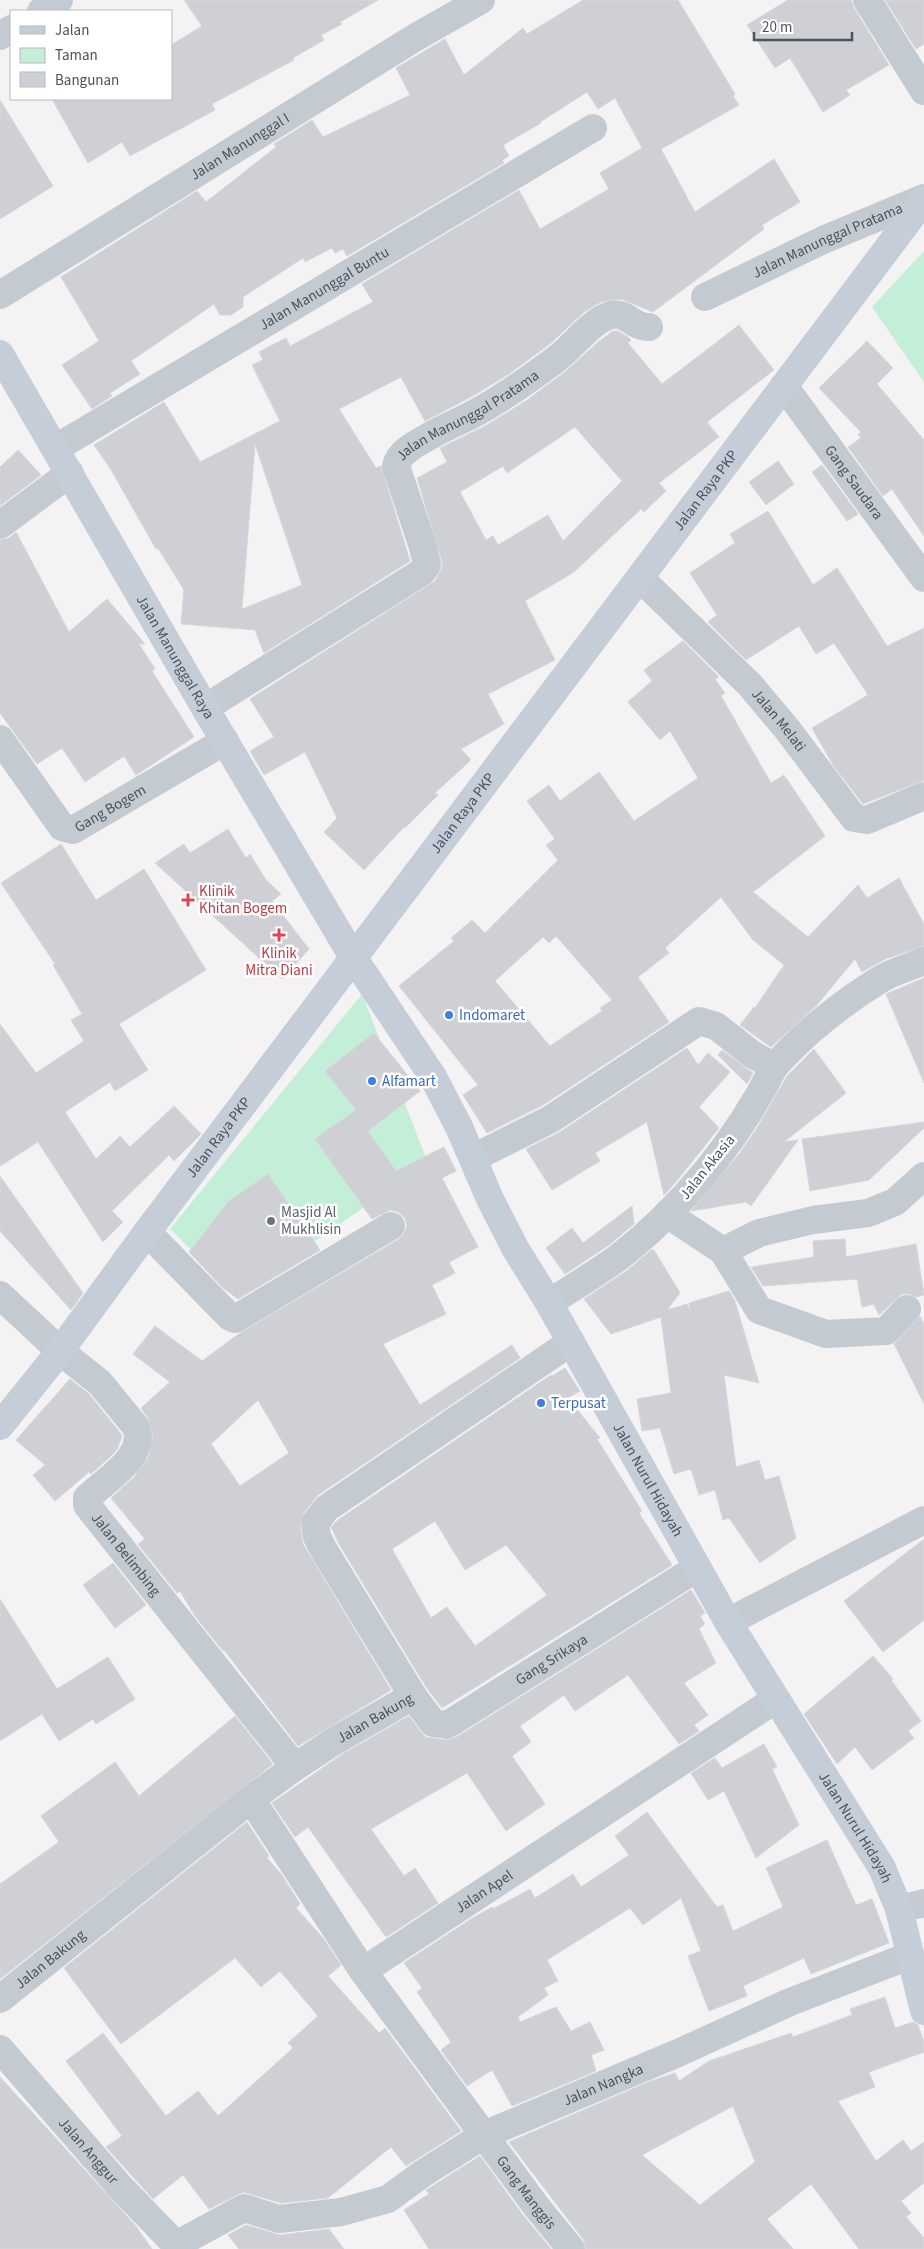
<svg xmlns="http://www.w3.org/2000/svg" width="924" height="2249" font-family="'Source Sans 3',sans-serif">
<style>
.green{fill:#c3eed7}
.building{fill:#cfd0d5;stroke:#d6d7dc;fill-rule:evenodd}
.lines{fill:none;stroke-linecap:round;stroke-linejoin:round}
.street{stroke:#c3cad2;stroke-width:28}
.secondary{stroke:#c5cdd9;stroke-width:28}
.health-dot{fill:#e0444e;stroke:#fff;stroke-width:2}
.shop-dot{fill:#3f7fe0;stroke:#fff;stroke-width:2}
.worship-dot{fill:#6b7280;stroke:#fff;stroke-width:2}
.labels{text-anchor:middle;stroke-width:5;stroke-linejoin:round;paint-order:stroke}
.street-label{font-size:15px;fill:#4a535e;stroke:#fff}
.health-label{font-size:15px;fill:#be3a42;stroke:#fff;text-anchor:start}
.shop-label{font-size:15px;fill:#366cbe;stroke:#fff;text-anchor:start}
.worship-label{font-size:15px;fill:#5b616d;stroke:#fff;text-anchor:start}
</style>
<rect width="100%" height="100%" fill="#f4f2f2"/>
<!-- green -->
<g class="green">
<polygon points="924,251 924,382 872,307"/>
<polygon points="362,994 428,1163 237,1295 170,1229"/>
</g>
<!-- building -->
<g class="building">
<polygon points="184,0 378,0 340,22 342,24 321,35 324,40 293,58 294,60 212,104 215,110 130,156 122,142 88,163 52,99 171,99 171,45 202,26"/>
<path d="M583,0H678L735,94L733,96L739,105L661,149L695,212L774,159L800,202L762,225L764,229L653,312L621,299L601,302L584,312L551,343L509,374L471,397L425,421L401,377L339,409L376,468L381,466L410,561L264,653L255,630L181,624L184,590L158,548L156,549L110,468L94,445L164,402L200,462L280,421L252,365L263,360L259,352L286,338L290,346L373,302L362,284L519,190L540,229L609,189L600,173L642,148L615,98L598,109L587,92L540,122L541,123L503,145L509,156L502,160L504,163L347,256L343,249L335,253L332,248L305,262L303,258L243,297V307L231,315H220L214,304L131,361L140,374L110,393L112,396L92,409L62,365L99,341L61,277L197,191L206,202L276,147L274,144L312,120L323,137L410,95L396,68L445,39L464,75L523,28L527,34ZM255,444L302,585L242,609Z"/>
<polygon points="788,0 851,0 854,8 889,65 846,90 850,95 823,112 790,58 775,68 747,25"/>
<polygon points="885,0 924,0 924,44 916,49"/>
<polygon points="0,100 53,186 0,219"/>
<path d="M739,325L774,370L707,422L719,437L659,483L666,491L644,512L641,509L574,572L525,601L555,660L488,694L504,724L461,749L471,760L435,793L438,795L405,828L404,827L364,870L324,832L337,818L305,752L264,775L250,751L274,737L250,699L435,581L442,568V562L417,478L447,462L440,448L487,425L527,400L565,372L598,342L613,331H618L628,337L631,340L628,343L662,384ZM575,427L622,481L563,541L548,515L498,545L493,536L486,540L460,492L503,466L507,473Z"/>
<polygon points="867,341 893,368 877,384 924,440 924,536 892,489 883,496 848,447 861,438 858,434 861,432 819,388"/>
<polygon points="18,450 41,475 0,506 0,467"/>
<polygon points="778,461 794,484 766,505 749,482"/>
<polygon points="822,465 858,514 847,521 812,472"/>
<polygon points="768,511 813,585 837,568 887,646 924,628 924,780 922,781 863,804 833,765 812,728 868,695 834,643 816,654 799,626 746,660 708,622 717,615 690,573 735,543 730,534"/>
<polygon points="16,532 69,632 107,599 145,644 139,644 155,669 152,671 194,737 136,775 124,756 85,782 62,748 37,764 0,713 0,540 9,538"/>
<path d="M683,641L719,677L715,679L725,693L721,696L771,783L784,775L825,836L753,892L808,937L858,885L867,898L899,878L924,924V946L885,959L862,972L855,959L816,1006L771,1047L740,1025L754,1007L755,1008L784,965L753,940L721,897L665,948L669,953L638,977L669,1022L543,1105L487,1133L463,1095L478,1085L399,986L454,941L451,938L472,920L485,933L558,860L546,845L555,839L527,801L549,785L560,801L599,772L634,821L698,778L670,731L660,740L628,702L652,681L644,670ZM556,936L612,1000L600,1008L602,1011L550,1046L495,981L543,937L549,943Z"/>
<polygon points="228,829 246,858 250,854 266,880 281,894 272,901 309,949 282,979 155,863 184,844 190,853"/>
<polygon points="61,844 96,900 144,869 206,970 119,1024 148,1070 115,1091 110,1082 65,1112 96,1159 120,1136 130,1147 174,1106 201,1134 174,1161 169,1155 112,1211 123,1222 103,1242 38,1142 0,1166 0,1024 36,1073 84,1041 71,1020 82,1014 53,965 55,964 1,883"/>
<polygon points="924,978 924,1083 886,994"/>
<path d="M374,1033L420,1091L368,1131L396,1171L444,1147L456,1171L442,1178L478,1247L449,1262L455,1273L432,1285L446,1314L383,1344L420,1405L512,1345L520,1358L318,1495L303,1514L300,1525L303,1544L391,1690L298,1746L224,1650L223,1651L195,1616L180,1591L177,1593L138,1544L145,1539L111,1498L134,1477L149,1456L153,1435L148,1418L141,1408L170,1382L133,1354L155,1326L202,1361L240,1333L399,1239L404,1234L407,1226L405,1218L398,1212L390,1210L372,1219L315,1139L356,1110L325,1071ZM258,1400L289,1453L240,1486L211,1444Z"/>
<polygon points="687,1048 698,1065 708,1053 730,1072 699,1107 719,1128 675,1183 664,1195 647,1122 595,1153 600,1161 552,1190 526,1149 560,1132"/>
<polygon points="814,1049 846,1093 784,1142 798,1140 751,1206 746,1202 691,1211 739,1154 757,1128 787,1076"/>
<polygon points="722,1050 753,1073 747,1084 718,1055"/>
<polygon points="924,1122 924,1128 869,1180 810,1191 802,1139"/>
<polygon points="268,1174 320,1250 238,1299 223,1288 189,1252 229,1201"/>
<polygon points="0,1176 83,1293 71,1310 0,1231"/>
<polygon points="632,1206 634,1224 609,1245 565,1274 546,1248 572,1228 583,1243"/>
<polygon points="845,1239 846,1257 916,1244 924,1295 916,1297 910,1294 902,1294 879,1315 874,1304 862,1307 857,1279 763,1286 751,1267 814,1257 813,1241"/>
<polygon points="651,1250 654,1250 680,1293 667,1310 687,1304 690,1310 689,1303 729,1291 735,1301 759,1383 724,1375 736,1467 759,1460 765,1480 779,1476 796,1538 760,1563 729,1518 723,1520 715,1490 699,1495 691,1469 674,1474 660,1428 642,1431 637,1399 671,1393 661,1317 611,1334 584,1299 628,1270"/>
<polygon points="920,1316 924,1324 924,1404 894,1344"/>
<path d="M565,1368L580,1391L568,1398L600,1438L597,1439L642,1511L639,1513L672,1565L442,1708L426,1687L339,1544L331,1527L338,1520L551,1375L552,1376ZM435,1521L465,1570L506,1545L547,1595L475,1646L447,1607L431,1618L392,1549Z"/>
<polygon points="70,1379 89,1394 121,1434 122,1437 117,1449 111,1456 91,1474 89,1472 55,1501 33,1475 45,1465 16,1440"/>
<polygon points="924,1539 924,1620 883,1652 844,1601"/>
<polygon points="113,1563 146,1605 115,1628 83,1585"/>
<polygon points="691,1590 705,1613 700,1616 705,1624 699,1629 716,1663 684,1683 708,1715 694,1725 699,1731 679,1744 628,1675 575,1711 564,1695 520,1726 531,1742 512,1756 545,1804 506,1831 467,1773 371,1829 404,1876 415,1868 438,1903 386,1937 308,1827 295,1837 272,1803 341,1755 409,1716 425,1737 445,1740 455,1738"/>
<polygon points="0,1599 57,1689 108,1657 135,1699 96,1724 93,1719 59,1741 42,1714 0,1741"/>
<polygon points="873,1656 893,1679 891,1680 921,1721 908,1731 914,1738 872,1770 855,1747 837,1764 804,1714"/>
<polygon points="235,1716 273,1764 0,1979 0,1884 59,1842 41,1816 115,1762 139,1796"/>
<polygon points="764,1744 777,1767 772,1769 799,1825 756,1858 724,1791 708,1800 691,1773 715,1758 722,1768"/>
<polygon points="647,1812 717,1907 723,1905 733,1931 783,1907 766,1868 827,1840 856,1905 872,1899 889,1943 811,1974 804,1958 743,1986 747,1996 709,2011 688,1956 701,1951 681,1898 643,1925 630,1908 547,1960 558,1981 544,1988 548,1995 518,2017 520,2022 556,2007 571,2031 590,2022 604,2050 591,2055 596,2071 512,2106 492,2070 467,2086 441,2050 451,2042 417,1992 422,1988 404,1963 471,1919 492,1907 493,1909 530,1889 535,1898 573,1874 581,1887 629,1855 615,1836"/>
<polygon points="247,1822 269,1856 267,1858 281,1874 300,1904 296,1908 323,1938 341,1965 328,1976 379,2033 385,2028 461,2131 406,2166 391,2147 328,2198 281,2203 243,2192 209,2209 183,2175 153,2199 133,2177 106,2147 122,2136 66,2061 103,2033 166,2116 198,2091 218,2116 293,2048 288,2043 318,2016 280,1971 261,1987 235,1958 121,2044 64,1968"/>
<path d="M885,1997L895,2028L913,2022L918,2025L924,2042V2052L869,2072L875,2087L838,2101L876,2161L903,2140L911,2151L924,2142V2183L901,2201L911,2213L906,2217L924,2238V2249H859L811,2184L767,2219L793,2249H586L583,2239L509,2142L651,2081L675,2073L679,2081L709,2061L791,2033L793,2037L852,2015L850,2009ZM733,2106L755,2162L700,2205L642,2155Z"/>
<polygon points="0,2077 135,2225 152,2249 0,2249"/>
<polygon points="480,2156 523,2215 551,2249 429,2249 404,2210 429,2194 426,2190 431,2187"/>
<polygon points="246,2225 280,2235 329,2229 344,2249 239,2249 228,2235"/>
</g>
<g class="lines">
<!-- street -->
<g class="street">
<polyline points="867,0 924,91"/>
<polyline points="41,11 59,0"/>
<polyline points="0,36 11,29"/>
<path id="s1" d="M0,295L416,37L481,0"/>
<path id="s2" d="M705,297L823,240L924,198"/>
<path id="s3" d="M784,386L924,578"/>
<path id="s4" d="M56,448L593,128"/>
<polyline points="0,525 70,473"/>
<path id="s5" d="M640,578L750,685L787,729L854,818L867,820L924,796"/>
<path id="s6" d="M205,708L422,572L427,565L423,547L396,466C399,450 422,441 435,433C450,425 465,419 479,411C506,396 531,378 555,360C573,347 588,324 608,316C626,309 632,328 649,327"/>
<path id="s7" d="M0,739L62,827L73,830L225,741"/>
<path d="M774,1067C803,1034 843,1002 881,979C894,971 910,967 924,961"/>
<path d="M473,1158L551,1119L699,1021L716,1026L752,1054L774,1067C738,1139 683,1207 619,1257C597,1273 572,1288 549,1303"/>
<polyline points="667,1214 723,1251 759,1310 826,1334 886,1331 907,1309"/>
<polyline points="147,1232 230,1317 235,1319 391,1226"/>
<polyline points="723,1251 759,1233 813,1220 868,1213 895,1202 924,1176"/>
<path id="s8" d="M0,1295L60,1351L100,1383L136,1427C148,1456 104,1481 87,1498V1505L295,1767"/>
<polyline points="728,1622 924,1520"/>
<path id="s9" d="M413,1696L433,1723L447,1725L697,1568"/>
<path id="s10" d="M251,1799L363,1971L776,1699"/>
<polyline points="899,1909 924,1903"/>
<path id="s11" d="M363,1971L536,2206L571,2249"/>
<path id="s12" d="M0,1999L251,1799L295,1767L333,1742L413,1696L325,1552L317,1537L315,1523L327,1508L571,1342"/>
<path id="s13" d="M0,2049L121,2188L180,2249"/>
<path id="s14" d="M176,2245L244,2208L279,2219L341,2212L388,2199L422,2174L484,2135L678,2053L790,2002L909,1956"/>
</g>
<!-- secondary -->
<g class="secondary">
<path id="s15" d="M0,354L205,708L353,957L433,1077L459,1127L490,1199L515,1248L549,1303L728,1622L882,1868L899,1909L924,2011"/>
<path id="s16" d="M0,1426L60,1351L147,1232L924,200"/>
</g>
</g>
<!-- markers -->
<g class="health-dot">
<path d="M185.5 892.5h5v5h5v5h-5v5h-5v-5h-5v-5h5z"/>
<path d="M276.5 927.5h5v5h5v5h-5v5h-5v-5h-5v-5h5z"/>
</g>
<g class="shop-dot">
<circle cx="449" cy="1015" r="5"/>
<circle cx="372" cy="1081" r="5"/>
<circle cx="541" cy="1403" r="5"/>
</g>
<circle class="worship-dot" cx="271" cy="1221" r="5"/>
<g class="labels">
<!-- street labels -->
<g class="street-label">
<text dy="5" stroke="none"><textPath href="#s1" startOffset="282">Jalan Manunggal I</textPath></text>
<text dy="5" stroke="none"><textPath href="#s2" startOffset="135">Jalan Manunggal Pratama</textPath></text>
<text dy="5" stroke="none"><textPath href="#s4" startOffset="312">Jalan Manunggal Buntu</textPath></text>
<text dy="5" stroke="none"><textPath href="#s6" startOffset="458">Jalan Manunggal Pratama</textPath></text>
<text dy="5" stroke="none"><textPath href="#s3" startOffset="119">Gang Saudara</textPath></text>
<text dy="5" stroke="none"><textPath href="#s16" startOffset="1172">Jalan Raya PKP</textPath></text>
<text dy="5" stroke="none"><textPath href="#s15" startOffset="350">Jalan Manunggal Raya</textPath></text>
<text dy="5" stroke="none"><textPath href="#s5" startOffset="199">Jalan Melati</textPath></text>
<text dy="5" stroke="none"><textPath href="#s7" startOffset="162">Gang Bogem</textPath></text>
<text dy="5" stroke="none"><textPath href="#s16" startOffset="768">Jalan Raya PKP</textPath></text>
<text dy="5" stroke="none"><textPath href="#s16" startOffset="362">Jalan Raya PKP</textPath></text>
<text transform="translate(707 1167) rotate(-51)" y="5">Jalan Akasia</text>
<text dy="5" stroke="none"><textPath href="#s15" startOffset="1300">Jalan Nurul Hidayah</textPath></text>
<text dy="5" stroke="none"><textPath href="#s8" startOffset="352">Jalan Belimbing</textPath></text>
<text dy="5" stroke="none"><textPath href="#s9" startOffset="171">Gang Srikaya</textPath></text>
<text dy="5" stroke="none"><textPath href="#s12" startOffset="469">Jalan Bakung</textPath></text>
<text dy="5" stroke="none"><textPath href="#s15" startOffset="1705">Jalan Nurul Hidayah</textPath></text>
<text dy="5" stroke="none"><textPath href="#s10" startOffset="350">Jalan Apel</textPath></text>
<text dy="5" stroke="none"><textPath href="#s12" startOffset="64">Jalan Bakung</textPath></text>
<text dy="5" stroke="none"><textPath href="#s14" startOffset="470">Jalan Nangka</textPath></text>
<text dy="5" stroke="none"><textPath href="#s13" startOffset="135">Jalan Anggur</textPath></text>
<text dy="5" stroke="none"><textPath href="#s11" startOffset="275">Gang Manggis</textPath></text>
</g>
<!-- health labels -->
<g class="health-label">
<text x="199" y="896">Klinik<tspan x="199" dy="17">Khitan Bogem</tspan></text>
<text x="279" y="958" text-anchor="middle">Klinik<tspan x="279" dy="17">Mitra Diani</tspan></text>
</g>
<!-- shop labels -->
<g class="shop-label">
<text x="459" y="1020">Indomaret</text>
<text x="382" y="1086">Alfamart</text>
<text x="551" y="1408">Terpusat</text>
</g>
<!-- worship labels -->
<g class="worship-label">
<text x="281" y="1217">Masjid Al<tspan x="281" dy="17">Mukhlisin</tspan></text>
</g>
</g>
<!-- legend -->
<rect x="10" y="10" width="162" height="90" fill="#ffffff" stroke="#b7babf"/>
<rect x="20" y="26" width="25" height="8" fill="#c5cdd9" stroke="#b7babf"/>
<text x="55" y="35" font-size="15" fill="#4a535e">Jalan</text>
<rect x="20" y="48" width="25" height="15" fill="#c3eed7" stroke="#b7babf"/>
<text x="55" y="60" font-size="15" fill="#4a535e">Taman</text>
<rect x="20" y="72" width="25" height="15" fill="#cfd0d5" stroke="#b7babf"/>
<text x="55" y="85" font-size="15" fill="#4a535e">Bangunan</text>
<!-- scale -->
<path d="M754 32v8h98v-8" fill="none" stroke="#4a535e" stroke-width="2.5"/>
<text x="762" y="32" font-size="15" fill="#4a535e" stroke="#ffffff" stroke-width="4" paint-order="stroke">20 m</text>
</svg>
